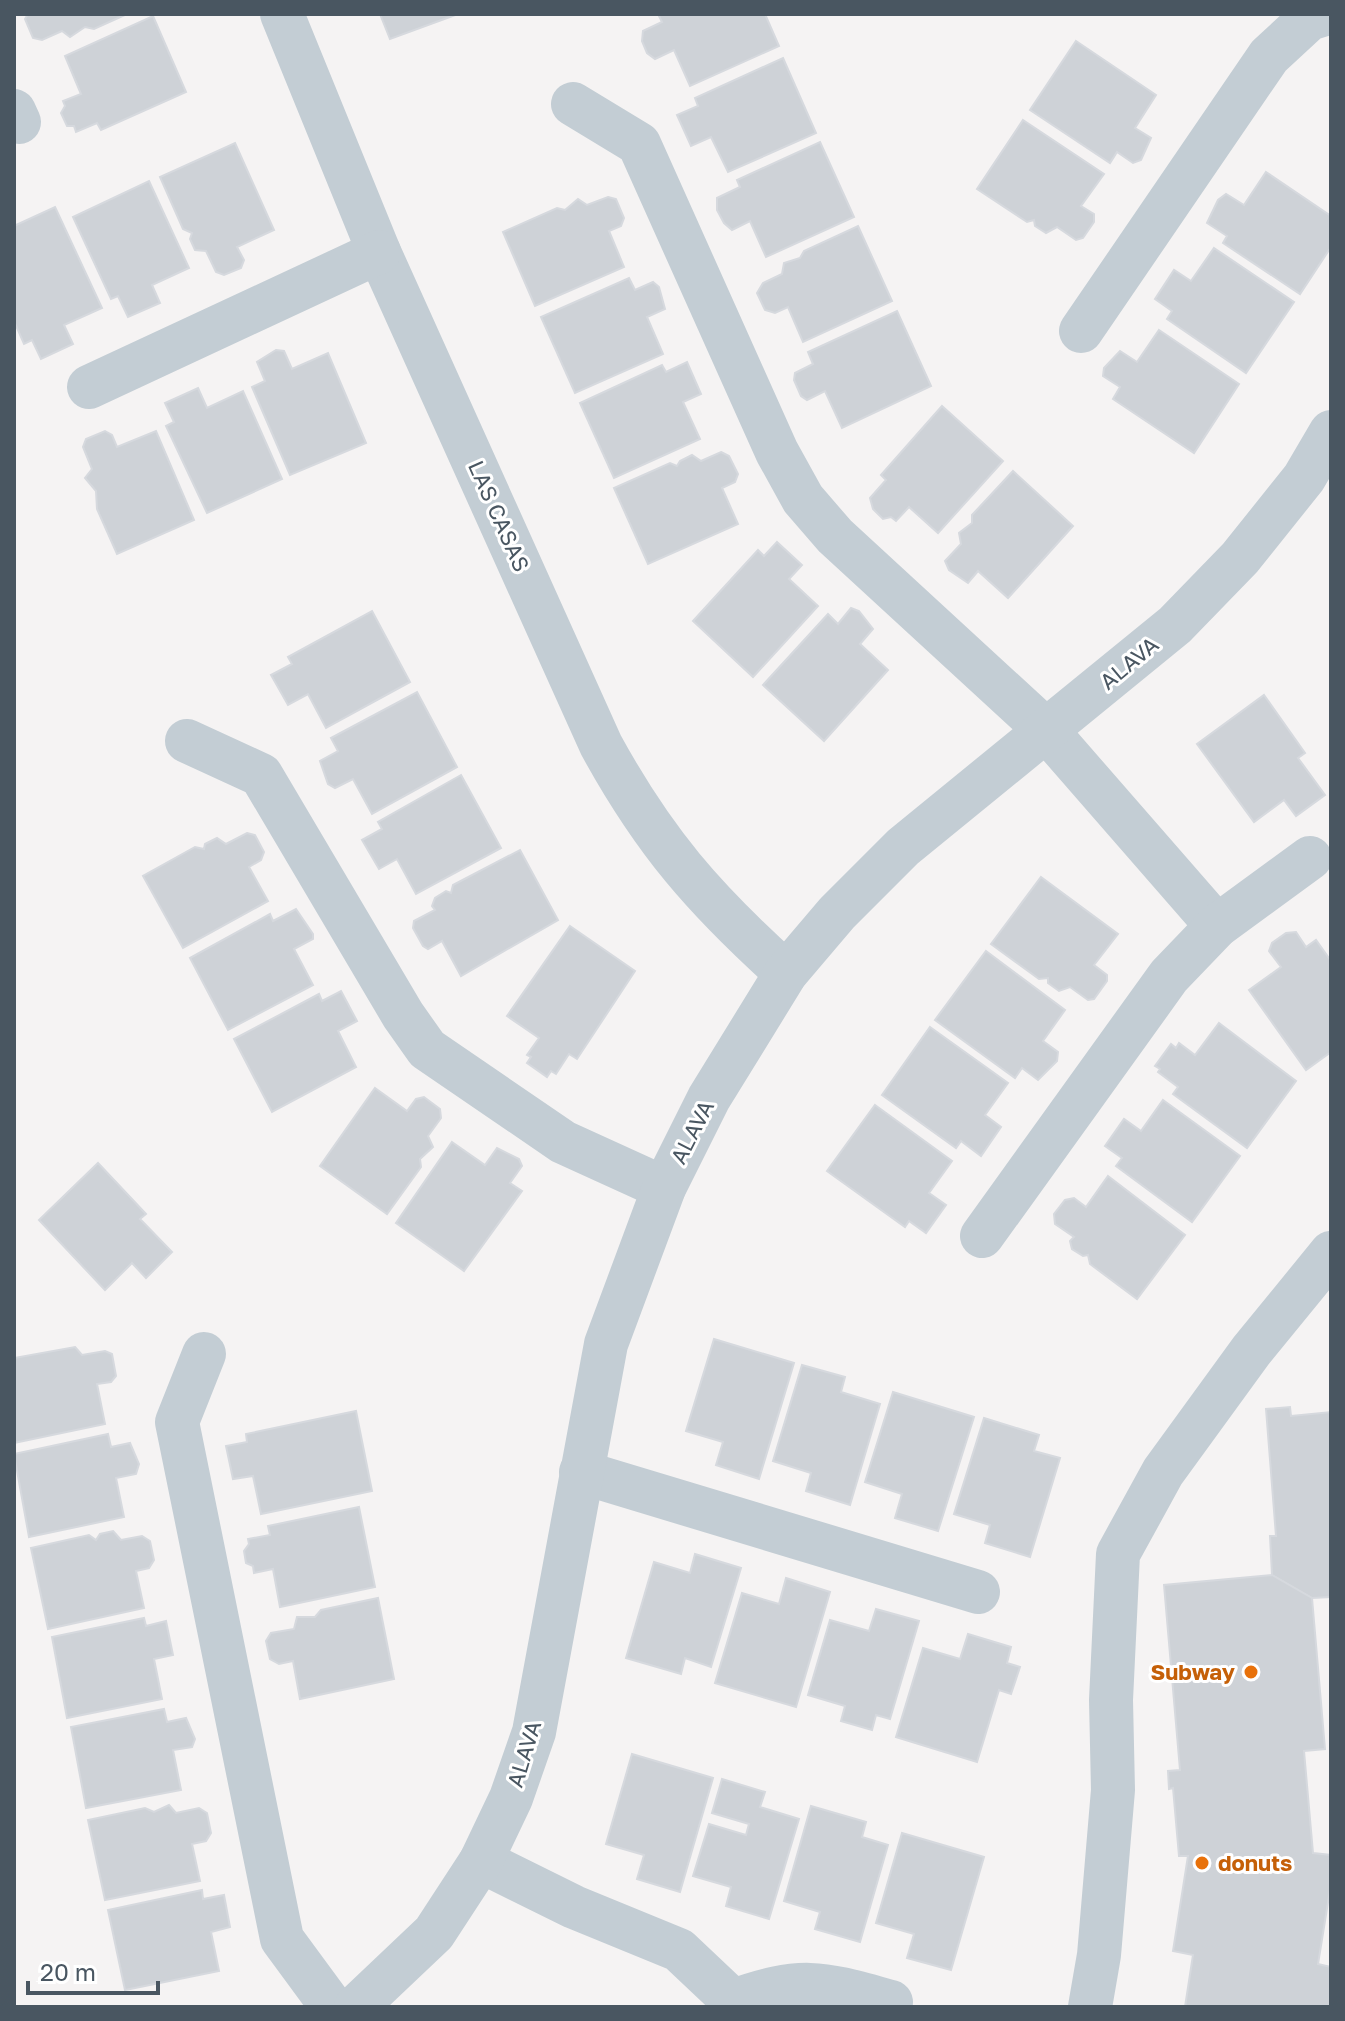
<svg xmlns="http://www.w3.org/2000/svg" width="1345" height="2021" font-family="'Golos Text',sans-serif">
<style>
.building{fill:#ced2d7;stroke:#d6d9de;stroke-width:2}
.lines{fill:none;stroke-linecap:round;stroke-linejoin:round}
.minor{stroke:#c3cdd4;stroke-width:44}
.food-dot{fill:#e8710a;stroke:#fff;stroke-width:3}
.labels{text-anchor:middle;stroke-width:6;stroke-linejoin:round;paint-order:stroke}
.street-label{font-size:22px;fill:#495661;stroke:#fff}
.food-label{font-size:22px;font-weight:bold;fill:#c56008;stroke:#fff;text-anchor:end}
</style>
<rect width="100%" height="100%" fill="#f5f3f3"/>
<!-- building -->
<g class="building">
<polygon points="28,14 127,14 94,29 85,27 70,37 62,31 42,40 33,38 25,19"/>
<polygon points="380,14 458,14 390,39"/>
<polygon points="658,14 765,14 779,46 690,86 674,50 655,59 647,53 642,41 643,31 662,22"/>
<polygon points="153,16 186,92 101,130 97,123 76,132 74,126 67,126 61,113 65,106 63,101 81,94 65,56"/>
<polygon points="1076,41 1156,95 1135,128 1151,138 1141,160 1133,163 1117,152 1110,163 1030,110"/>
<polygon points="783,58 816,133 728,172 711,137 691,146 677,115 698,106 695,98"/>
<polygon points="1023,120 1104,174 1081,206 1094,214 1094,222 1083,238 1076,240 1057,227 1046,233 1035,226 1034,220 1027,222 977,189"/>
<polygon points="820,142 854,217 766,257 750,221 732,230 724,223 717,210 717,198 740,187 737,180"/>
<polygon points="235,143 274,230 237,247 244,260 241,268 224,275 216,272 206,251 195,250 190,239 192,233 183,229 160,177"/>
<polygon points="1266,172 1331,216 1331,247 1300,294 1223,243 1227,236 1207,223 1218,200 1226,194 1244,205"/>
<polygon points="149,181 189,268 152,285 160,303 128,317 118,296 111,299 73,217"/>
<polygon points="608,197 616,199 624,218 621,226 609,231 624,267 535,306 503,232 557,208 565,210 578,199 587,205"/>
<polygon points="55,207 102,308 64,325 73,344 41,359 32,340 24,344 14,321 14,226"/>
<polygon points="858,226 892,301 803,342 788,307 775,313 765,310 757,293 763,283 782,274 784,263 800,258 804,251"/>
<polygon points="1214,248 1294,302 1246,373 1167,319 1172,311 1155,299 1174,270 1191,281"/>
<polygon points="629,278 635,290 653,282 659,287 665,309 647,317 663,354 575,393 541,317"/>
<polygon points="897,311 931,386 842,428 825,391 807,400 801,396 794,380 795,373 813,364 808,352"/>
<polygon points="1159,330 1239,384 1194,453 1113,399 1120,387 1103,376 1104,368 1120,351 1137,362"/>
<polygon points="276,350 284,351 292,369 328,353 366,443 290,475 252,387 265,381 257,362"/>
<polygon points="687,362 701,394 683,402 700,439 614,478 580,403 662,365 666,372"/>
<polygon points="198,388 207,408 243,391 282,479 207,513 166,426 174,422 165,403"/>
<polygon points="942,406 1003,461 938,533 909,507 896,521 891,517 883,519 873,509 870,498 886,480 881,475"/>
<polygon points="105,431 112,435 117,447 156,431 194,520 117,554 97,509 96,491 85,478 92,469 83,447 86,439"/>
<polygon points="721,452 729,456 738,474 735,482 722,488 738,524 648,564 614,488 670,463 677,466 680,461 692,455 701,461"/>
<polygon points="1013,471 1073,526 1008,598 978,571 968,583 949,570 945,561 961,544 959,533 972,523 972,515"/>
<polygon points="777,542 802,565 789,579 818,606 753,677 693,621 758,550 764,556"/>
<polygon points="851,608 859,611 873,629 860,644 888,670 824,741 763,685 828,614 838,624"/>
<polygon points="372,611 410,682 326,728 308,694 288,705 271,675 292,664 288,657"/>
<polygon points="417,692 457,767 372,814 353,779 335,788 328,784 320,761 338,751 331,738"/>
<polygon points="1264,695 1305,753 1298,758 1325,795 1296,816 1284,800 1254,822 1197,744"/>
<polygon points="461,775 501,848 416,894 397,859 379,869 362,840 382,829 378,822"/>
<polygon points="247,833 255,835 264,852 261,860 249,867 268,901 183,948 143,876 195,847 204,849 205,844 217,838 226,844"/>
<polygon points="520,850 558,920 461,976 442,941 428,949 423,946 413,928 414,921 435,910 432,906 435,898 446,891 451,893 453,885"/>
<polygon points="1041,877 1118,934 1094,965 1107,975 1107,981 1094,999 1088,1000 1070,987 1059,991 1048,983 1048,978 1039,979 991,944"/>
<polygon points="296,909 313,934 313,939 294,949 313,985 228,1030 190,958 270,914 273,921"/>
<polygon points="570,926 635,971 577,1059 569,1054 556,1074 551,1071 547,1077 527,1063 531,1057 527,1055 539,1038 507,1016"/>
<polygon points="1296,932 1306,947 1316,940 1331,961 1331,1052 1306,1070 1249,990 1281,967 1269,951 1272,943 1286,933"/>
<polygon points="986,951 1065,1010 1043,1041 1058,1052 1057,1061 1038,1080 1022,1068 1015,1078 935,1020"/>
<polygon points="341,991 357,1021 338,1031 356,1067 272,1112 234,1039 319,994 322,1001"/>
<polygon points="1219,1023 1296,1081 1247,1148 1173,1094 1178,1087 1158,1072 1160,1069 1155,1066 1171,1044 1176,1048 1179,1043 1195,1055"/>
<polygon points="930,1027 1008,1083 985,1115 1001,1127 981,1156 961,1141 956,1148 882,1095"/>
<polygon points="375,1088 407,1111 416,1099 424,1097 440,1109 441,1118 428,1136 433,1147 420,1159 421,1167 387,1214 320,1166"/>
<polygon points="1163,1100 1240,1156 1192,1222 1116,1166 1122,1158 1105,1146 1124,1119 1141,1131"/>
<polygon points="875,1105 952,1161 929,1193 946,1205 926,1233 909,1221 905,1227 827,1171"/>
<polygon points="452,1142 485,1165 497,1148 519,1159 522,1166 510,1183 522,1191 464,1271 396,1223"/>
<polygon points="98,1163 146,1214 140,1219 172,1252 146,1278 132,1263 105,1290 39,1220"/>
<polygon points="1108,1176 1185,1235 1137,1299 1090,1264 1088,1255 1083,1256 1072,1249 1070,1241 1074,1237 1055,1224 1054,1214 1065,1200 1074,1198 1086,1207"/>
<polygon points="714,1339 794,1363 759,1479 716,1465 723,1442 686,1431"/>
<polygon points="75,1347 82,1355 105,1351 112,1354 116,1376 111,1382 97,1384 105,1424 14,1443 14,1358"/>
<polygon points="802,1365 845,1377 841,1392 880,1404 850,1505 806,1491 811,1473 773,1461"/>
<polygon points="893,1392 974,1417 938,1531 895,1518 902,1494 865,1482"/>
<polygon points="1290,1407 1291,1416 1331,1412 1331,1597 1312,1598 1272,1575 1270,1536 1276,1536 1266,1409"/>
<polygon points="356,1411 372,1491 261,1514 253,1476 233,1479 226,1446 247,1442 246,1434"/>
<polygon points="984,1418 1039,1435 1034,1451 1060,1458 1030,1557 985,1543 990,1525 954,1514"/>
<polygon points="108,1434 111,1447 130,1443 139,1464 136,1474 116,1478 124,1517 29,1537 14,1454"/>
<polygon points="359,1507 375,1587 280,1607 273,1569 254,1573 253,1566 246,1563 244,1551 249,1544 248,1539 270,1535 268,1526"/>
<polygon points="113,1531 121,1540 142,1536 150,1541 154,1560 149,1568 136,1571 144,1608 48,1629 31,1548 89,1535 96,1540 100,1534"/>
<polygon points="695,1554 741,1568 711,1667 685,1658 681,1674 626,1658 654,1562 690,1573"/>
<polygon points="1272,1575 1312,1598 1325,1749 1304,1751 1313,1853 1331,1855 1331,1884 1318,1964 1331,1967 1331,2007 1185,2007 1193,1955 1173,1951 1188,1856 1179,1856 1173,1788 1169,1789 1168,1771 1180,1770 1164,1585"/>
<polygon points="786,1578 830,1592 796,1707 715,1683 742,1593 779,1604"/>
<polygon points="378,1598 394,1679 300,1699 293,1661 279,1664 270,1659 266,1641 271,1633 294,1629 297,1617 315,1617 321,1610"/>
<polygon points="876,1609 919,1621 890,1719 876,1715 872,1730 841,1721 845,1706 808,1695 830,1620 869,1631"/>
<polygon points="144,1618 146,1626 166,1621 173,1655 154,1659 162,1699 67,1718 52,1637"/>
<polygon points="968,1634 1011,1647 1007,1663 1020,1667 1011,1694 999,1690 977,1762 896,1737 923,1648 960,1659"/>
<polygon points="164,1709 167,1722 186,1718 195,1739 192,1747 173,1750 181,1790 86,1808 71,1727"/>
<polygon points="632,1754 713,1778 680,1892 637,1879 644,1855 606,1844"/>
<polygon points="722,1779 765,1792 760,1807 799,1819 769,1919 726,1906 731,1887 693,1876 709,1824 746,1835 749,1824 712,1813"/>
<polygon points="169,1805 176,1813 199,1808 207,1813 211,1833 206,1841 192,1844 200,1881 105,1900 88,1820 145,1808 154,1812"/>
<polygon points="811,1806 866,1822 862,1837 888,1845 860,1942 815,1929 820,1912 784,1901"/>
<polygon points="902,1833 984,1857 951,1970 907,1958 914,1934 876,1923"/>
<polygon points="202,1890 203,1899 224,1895 230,1927 211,1932 219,1971 125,1990 108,1910"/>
</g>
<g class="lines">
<!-- minor -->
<g class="minor">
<path d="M282,14L379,252L601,745C654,842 704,899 786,973"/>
<polyline points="573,104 639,144 777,452 803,499 835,536 1047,731 1217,926"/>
<polyline points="14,111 19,122"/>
<polyline points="1081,331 1269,56 1309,19 1325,14"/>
<polyline points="89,387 379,252"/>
<polyline points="187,741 261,775 403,1015 427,1049 563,1142 664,1188"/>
<polyline points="982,1236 1169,976 1217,926 1310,858"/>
<polyline points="204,1354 177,1422 282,1939 332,2007"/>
<polyline points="581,1472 978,1592"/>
<path d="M481,1861L574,1907L679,1950L733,2001C803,1976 822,1983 891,2002"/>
<polyline points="356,2007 434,1933 481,1861 511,1798 534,1732 606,1344 664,1188 709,1098 786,973 837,913 903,847 1175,625 1240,558 1304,478 1331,432"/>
<polyline points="1090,2007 1099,1955 1113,1790 1111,1700 1118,1554 1163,1472 1251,1351 1331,1253"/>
</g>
</g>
<!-- markers -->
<g class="food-dot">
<circle cx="1251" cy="1672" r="8"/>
<circle cx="1202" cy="1863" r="8"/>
</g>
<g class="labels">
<!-- street labels -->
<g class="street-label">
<text transform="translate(499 516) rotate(66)" y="8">LAS CASAS</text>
<text transform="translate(1129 663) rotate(-40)" y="8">ALAVA</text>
<text transform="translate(692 1132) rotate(-63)" y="8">ALAVA</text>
<text transform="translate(524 1754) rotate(-73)" y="8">ALAVA</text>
</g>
<!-- food labels -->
<g class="food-label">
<text x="1235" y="1680">Subway</text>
<text x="1218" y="1871" text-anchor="start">donuts</text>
</g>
</g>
<!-- border -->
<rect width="1345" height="2021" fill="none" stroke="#495661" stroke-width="32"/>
<!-- scale -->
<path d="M28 1981v12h130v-12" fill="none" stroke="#495661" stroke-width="4"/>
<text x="40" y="1981" font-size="24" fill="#495661" stroke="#ffffff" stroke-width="6" paint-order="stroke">20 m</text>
</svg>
